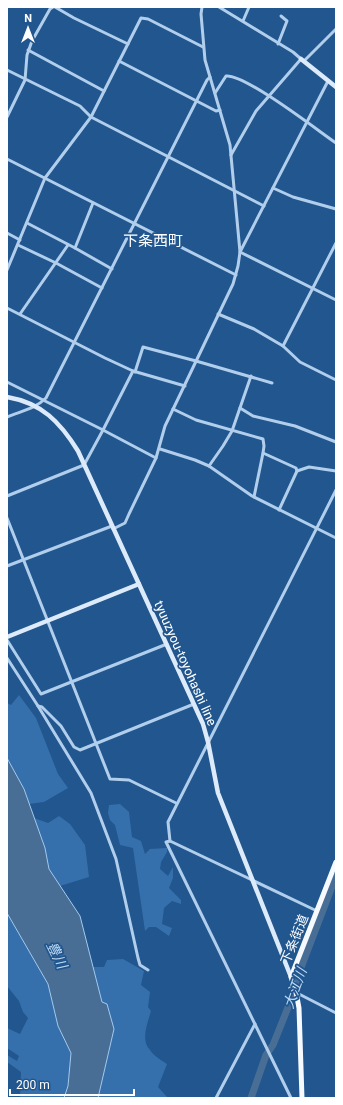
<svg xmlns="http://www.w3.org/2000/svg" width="343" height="1105" font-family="Roboto,'Noto Sans JP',sans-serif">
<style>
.green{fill:#3570ac}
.water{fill:#496e96;stroke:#a4caed}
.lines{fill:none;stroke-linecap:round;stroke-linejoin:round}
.river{stroke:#496e96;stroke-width:7}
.street{stroke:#b1ceec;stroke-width:3}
.secondary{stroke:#dceaf9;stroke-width:4.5}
.primary{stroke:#f6faff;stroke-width:5}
.labels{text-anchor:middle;stroke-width:3.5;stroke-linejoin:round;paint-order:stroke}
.street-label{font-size:13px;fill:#fff;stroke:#21568e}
.water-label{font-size:14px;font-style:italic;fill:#bdd8f3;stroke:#21568e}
.quarter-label{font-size:15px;fill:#fff;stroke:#21568e}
</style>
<rect width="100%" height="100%" fill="#21568e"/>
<!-- green -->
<g class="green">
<polygon points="19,695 36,718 58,774 68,788 44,802 29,804 24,789 7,758 7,703 11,705"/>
<polygon points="120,804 129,812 132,837 141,841 145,854 150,849 167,848 167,852 161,862 160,869 168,876 173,867 173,878 169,888 181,900 181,904 172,901 164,908 162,924 172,928 169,936 156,927 149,927 145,931 133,848 120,845 115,825 110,820 108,813 109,805"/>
<polygon points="59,816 70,824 85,845 89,877 60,886 49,869 45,848 34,818 48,823"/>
<polygon points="7,913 48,984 58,1026 71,1053 68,1086 64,1098 20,1098 21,1072 7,1062 7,1055 17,1061 19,1056 7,1048 7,1028 20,1034 28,1018 23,1012 19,1001 7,986"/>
<path d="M123,959L144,971L141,985L150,992L148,1007L151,1011C148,1022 140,1040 150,1050C154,1056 161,1060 167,1064L158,1087L168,1098H98L114,1029L102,1002L93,967H104L107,960Z"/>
</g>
<!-- water -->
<polygon class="water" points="7,758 24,789 45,848 49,869 80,916 102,1002 107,1004 114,1029 98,1098 64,1098 68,1086 71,1053 58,1026 48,984 7,913"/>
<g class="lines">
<!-- river -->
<polyline class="river" points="251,1098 266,1055 273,1045 287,1010 302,965 336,876"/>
<!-- street -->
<g class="street">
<polyline points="55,7 74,18 128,44"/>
<polyline points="202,7 201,14 205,60 230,145 240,252 336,300"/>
<polyline points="219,7 293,52 301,59 256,111 231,155"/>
<polyline points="243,21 249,7"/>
<polyline points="278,44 287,21 281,16"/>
<polyline points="28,50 104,91"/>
<polyline points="119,61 216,111 220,110"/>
<polyline points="304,61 336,29"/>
<polyline points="7,70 80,106 91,117 264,206"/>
<path d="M215,93L226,76C245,74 317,130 336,143"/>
<polyline points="7,117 25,80 27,55 32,41 50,9 53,7"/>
<polyline points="7,159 236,275"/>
<polyline points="273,188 293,197 336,209"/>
<polyline points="27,223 75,248 112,269"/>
<polyline points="7,233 20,240"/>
<polyline points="18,245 56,263 102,288"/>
<polyline points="75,248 93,203"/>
<polyline points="7,270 45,178 91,117 141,18 148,19 203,47"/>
<polyline points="7,308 105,358 133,371 185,386"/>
<polyline points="20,314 68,245"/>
<polyline points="218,314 254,329 283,346 300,362 336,380"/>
<polyline points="283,346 336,243"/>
<polyline points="135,372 143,347 196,361 272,383"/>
<polyline points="7,382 103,430 156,458"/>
<polyline points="240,408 253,416 295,426 336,442"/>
<polyline points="173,409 196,420 263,439 264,446 263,453 254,497"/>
<path d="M7,417C21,411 35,409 46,398L207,80L210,77"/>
<polyline points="160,449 195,460 209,466 252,496 336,538"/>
<polyline points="263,453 296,468 297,471 309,467 336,471"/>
<polyline points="209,466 223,446 232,431 251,376"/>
<polyline points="7,496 84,465 103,430 133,371"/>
<polyline points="279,510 297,471"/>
<polyline points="7,518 110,779 129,780 176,803"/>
<polyline points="113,529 125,523 129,514 156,458 165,426 233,284 238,266 240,252 328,81"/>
<polyline points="7,566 112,526"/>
<polyline points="7,640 41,694 167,644"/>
<polyline points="7,658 38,706 91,793 116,859 138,958 140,965 148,970"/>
<polyline points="38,706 42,707 61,726 74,747 80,750 194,704"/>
<polyline points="170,841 166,842 291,1098"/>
<polyline points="317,911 170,841 168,822 336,490"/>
<polyline points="297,993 336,1013"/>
<polyline points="216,1098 255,1024"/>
</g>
<!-- secondary -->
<g class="secondary">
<polyline points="301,59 336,87"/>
<path d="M7,397C42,403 60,422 78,451L203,724L208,742L218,793L291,977"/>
<polyline points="7,637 139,584"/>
</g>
<!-- primary -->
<polyline class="primary" points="302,1098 299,1008 296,992 291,977 336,862"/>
</g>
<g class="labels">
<!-- street labels -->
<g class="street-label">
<text transform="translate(186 663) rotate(66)" y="5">tyuuzyou-toyohashi line</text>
<text transform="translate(294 939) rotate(-68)" y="5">下条街道</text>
</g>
<!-- water labels -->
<g class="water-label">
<text transform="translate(57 955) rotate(64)" y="5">豊川</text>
<text transform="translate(295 988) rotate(-70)" y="5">大江川</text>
</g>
<!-- quarter labels -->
<g class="quarter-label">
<text x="153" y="246">下条西町</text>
</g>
</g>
<!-- border -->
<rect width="343" height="1105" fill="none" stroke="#ffffff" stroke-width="16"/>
<!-- north arrow -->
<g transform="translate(28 28)" stroke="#21568e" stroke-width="3" paint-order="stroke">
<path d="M0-3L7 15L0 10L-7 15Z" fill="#ffffff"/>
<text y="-6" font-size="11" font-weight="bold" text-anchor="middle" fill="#ffffff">N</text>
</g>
<!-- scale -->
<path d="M10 1089v6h124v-6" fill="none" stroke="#ffffff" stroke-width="2"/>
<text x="16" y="1089" font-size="12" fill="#ffffff" stroke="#21568e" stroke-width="3" paint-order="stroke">200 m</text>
</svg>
